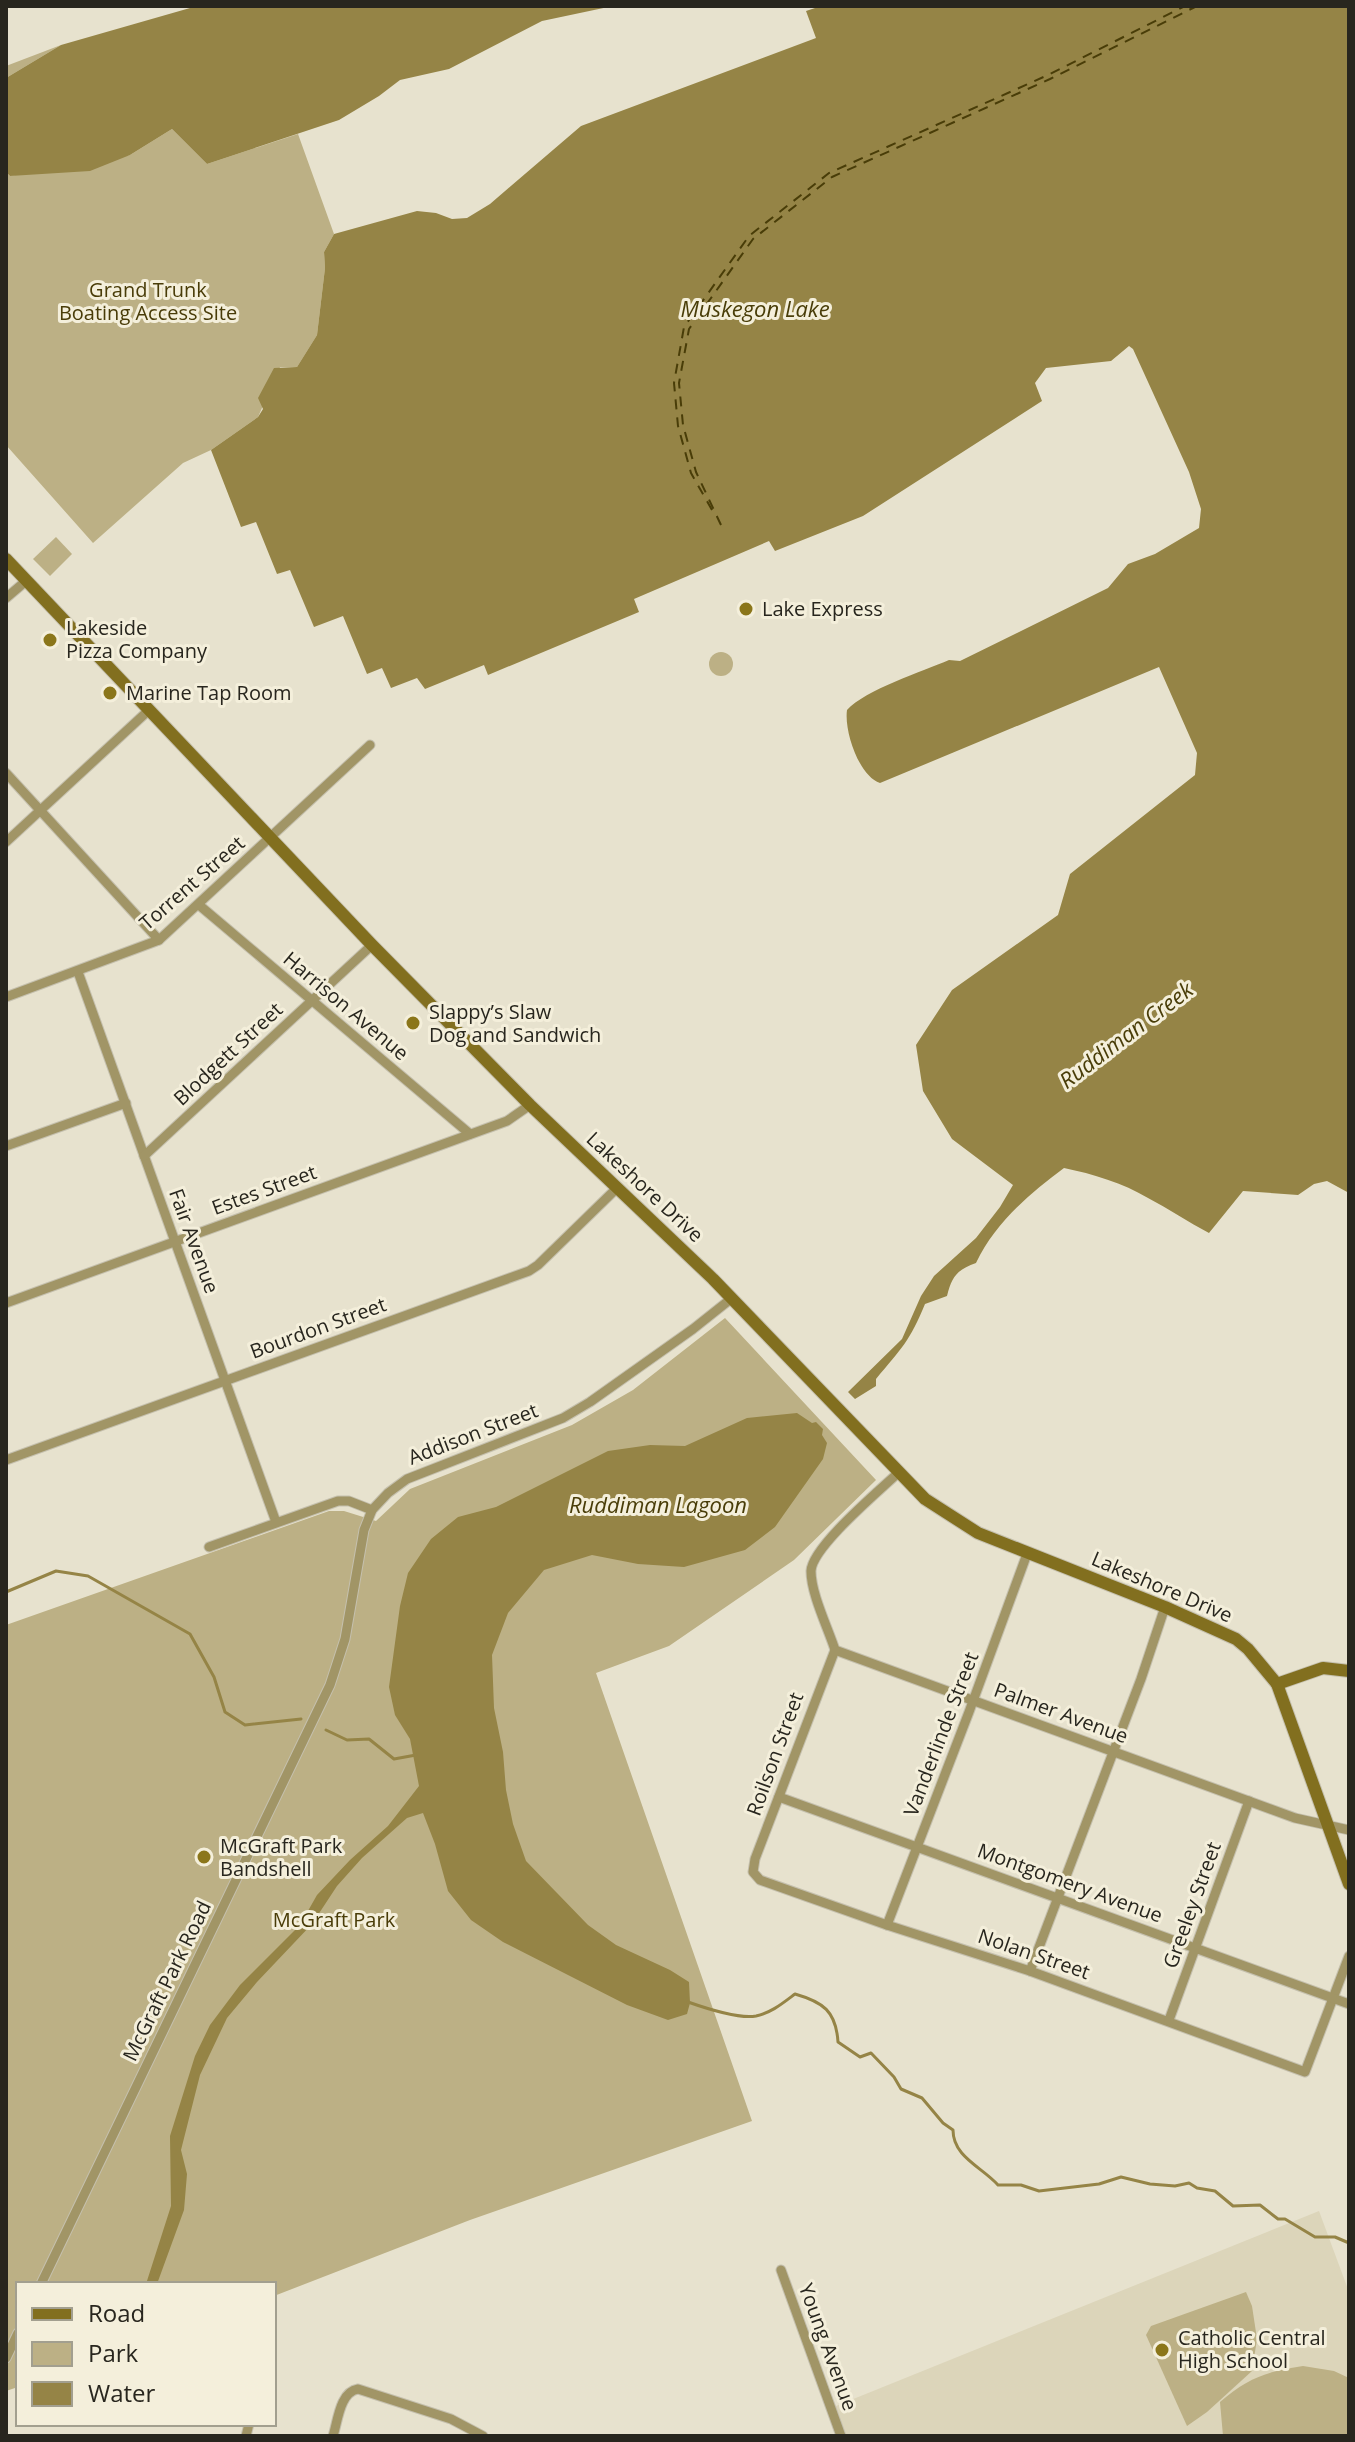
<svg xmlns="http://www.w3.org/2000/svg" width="1355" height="2442" font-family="'Open Sans',sans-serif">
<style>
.built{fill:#dcd5ba}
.green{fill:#bcb085}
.water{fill:#958446}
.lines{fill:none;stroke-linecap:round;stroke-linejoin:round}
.stream{stroke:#958446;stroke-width:3}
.ferry{stroke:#493d08;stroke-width:2;stroke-dasharray:10 8;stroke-linecap:butt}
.street-casing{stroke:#c5c0ae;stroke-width:11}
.secondary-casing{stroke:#c5c0ae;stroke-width:14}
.street{stroke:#a19566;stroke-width:9}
.secondary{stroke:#826f1f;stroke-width:12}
.poi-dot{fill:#8b761a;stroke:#f4efdb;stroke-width:3}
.labels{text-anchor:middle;stroke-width:6;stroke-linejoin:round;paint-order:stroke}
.park-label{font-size:20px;fill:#493c08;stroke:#f4efdb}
.poi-label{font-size:20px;fill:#28261e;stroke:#f4efdb;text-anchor:start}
.street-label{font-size:20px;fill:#28261e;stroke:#f4efdb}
.water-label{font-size:22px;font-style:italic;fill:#493d08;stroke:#f4efdb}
</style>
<rect width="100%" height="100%" fill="#e7e2ce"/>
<!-- built -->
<polygon class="built" points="1319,2211 1349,2292 1349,2436 841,2436 831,2408"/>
<!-- green -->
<g class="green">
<polygon points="61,45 6,78 6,66"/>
<polygon points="172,129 207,164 298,134 334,234 324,252 325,268 317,335 297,367 280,367 258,417 211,450 183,463 93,543 6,445 6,172 10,176 130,155"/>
<polygon points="56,537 72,554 50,576 33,559"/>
<circle cx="721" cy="664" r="12"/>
<polygon points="725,1318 876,1480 794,1560 669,1646 596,1673 752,2121 470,2220 274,2296 274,2284 18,2284 18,2387 6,2391 6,1625 329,1511 344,1511 376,1521 410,1489 572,1425 633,1390"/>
<polygon points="1246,2292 1252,2306 1257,2339 1252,2371 1207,2412 1187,2426 1146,2335 1151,2326"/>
<path d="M1303,2366L1334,2371L1349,2378V2436H1223L1220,2402C1247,2378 1268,2371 1303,2366Z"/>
</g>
<!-- water -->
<g class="water">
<polygon points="197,6 613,6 542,21 449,69 400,80 379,96 339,120 207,164 172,129 130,155 90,171 10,176 6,172 6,78 61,45"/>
<path d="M821,6H1349V1193L1327,1181L1314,1184L1298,1195L1243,1191L1209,1233C1188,1222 1169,1209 1148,1198C1123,1183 1093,1174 1064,1168C1029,1194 995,1223 976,1263C957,1270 952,1276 947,1296L925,1304C910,1341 901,1349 876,1379V1386L855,1399L848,1392L902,1339L921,1296L934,1276L976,1238L1000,1207L1013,1185L952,1139L923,1091L916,1045L952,990L1058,915L1070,874L1195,775L1197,753L1159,667L880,783C859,776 844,731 847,710C865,690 923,671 949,660L960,661L1108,588L1128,564L1155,554L1199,528L1201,509L1189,472L1133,349L1129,346L1111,361L1046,368L1035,383L1042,401L863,516L775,551L769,541L634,599L639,612L488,675L484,665L425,689L417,678L391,688L382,668L367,674L343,616L314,627L290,570L277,574L256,522L241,527L211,450L258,417L263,409L258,398L274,368L297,367L317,335L325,268L324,252L334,234L417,211L436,213L452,219L467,218L490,204L581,126L816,38L806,11Z"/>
<polygon points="797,1413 812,1423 816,1422 823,1429 822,1435 827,1443 823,1459 775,1527 745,1550 684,1567 638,1564 592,1555 544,1570 508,1613 492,1655 494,1708 503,1752 506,1790 513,1824 526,1861 588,1925 616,1945 670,1970 689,1982 690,2003 687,2014 668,2020 627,2005 503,1942 471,1920 448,1891 435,1844 423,1813 407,1818 362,1858 337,1886 312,1924 257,1982 227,2018 200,2075 181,2150 187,2174 184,2210 157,2284 146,2284 171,2206 170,2136 195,2056 210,2025 240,1985 300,1925 317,1895 350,1860 388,1826 419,1786 410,1739 395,1715 389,1687 400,1606 408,1573 431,1539 458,1517 496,1507 608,1451 650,1445 685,1446 747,1418"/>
</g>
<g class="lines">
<!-- stream -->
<g class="stream">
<polyline points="6,1592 56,1571 88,1576 190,1634 214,1677 225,1712 245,1725 301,1719"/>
<polyline points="326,1730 347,1740 369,1739 394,1759 416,1755"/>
<path d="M688,2002C705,2008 739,2019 756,2016C771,2013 783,2003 795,1994C823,2002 836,2011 838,2042L860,2057L871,2053L894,2077L901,2089L922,2098L943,2123L953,2130C953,2157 982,2167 998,2185H1021L1039,2191L1099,2184L1121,2177L1150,2184L1175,2186L1189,2183L1197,2188L1215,2191L1233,2206L1260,2205L1278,2219H1285L1315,2237H1335L1349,2243"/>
</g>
<!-- ferry -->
<g class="ferry">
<polyline points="712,510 691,473 678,426 674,383 684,327 749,236 829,173 1048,75 1185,6"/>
<polyline points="721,525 696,472 683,425 679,383 689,329 753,239 832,177 1050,79 1197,6"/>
</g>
<!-- street casing -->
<g class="street-casing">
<g id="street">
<polyline points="6,598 26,581"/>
<polyline points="6,773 159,940"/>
<polyline points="6,842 149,710"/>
<polyline points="199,905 470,1134"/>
<polyline points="78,972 276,1522"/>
<polyline points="6,997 159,940 370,745"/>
<polyline points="6,1146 126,1103"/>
<polyline points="144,1156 372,945"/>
<polyline points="6,1303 507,1121 530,1105"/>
<polyline points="6,1460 529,1271 538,1265 617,1188"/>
<path d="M898,1473C879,1491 812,1547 811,1571C811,1594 828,1628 835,1650L1295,1818L1349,1830"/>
<polyline points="209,1547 338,1501 349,1501 372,1510"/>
<polyline points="835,1650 755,1859 753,1872 760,1880 887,1925 1030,1971 1305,2072 1349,1956"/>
<polyline points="779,1797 1349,2004"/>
<polyline points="887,1925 969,1712 1027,1554"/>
<polyline points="1030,1971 1141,1679 1165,1607"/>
<polyline points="1169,2020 1249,1801"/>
<polyline points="781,2270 841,2436"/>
<polyline points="41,2284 330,1685 345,1639 364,1530 372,1510 388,1493 407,1479 563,1418 590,1402 693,1329 732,1298"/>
<polyline points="6,2358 18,2333"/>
<polyline points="246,2436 249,2424"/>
<path d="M333,2436C338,2420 340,2392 358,2389L451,2419L483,2436"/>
</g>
</g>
<!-- secondary casing -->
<g class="secondary-casing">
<g id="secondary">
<polyline points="6,559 372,945 530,1105 713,1279 925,1499 978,1533 1165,1607 1236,1639 1248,1649 1277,1684 1349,1884"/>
<polyline points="1277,1684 1323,1668 1349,1671"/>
</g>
</g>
<!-- street -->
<use href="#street" class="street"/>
<!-- secondary -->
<use href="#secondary" class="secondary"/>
</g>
<!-- markers -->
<g class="poi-dot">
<circle cx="746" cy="609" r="8"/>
<circle cx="50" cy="640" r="8"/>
<circle cx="110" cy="693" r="8"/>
<circle cx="413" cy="1023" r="8"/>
<circle cx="204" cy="1857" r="8"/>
<circle cx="1162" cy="2350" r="8"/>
</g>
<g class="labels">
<!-- park labels -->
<g class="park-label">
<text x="148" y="297">Grand Trunk<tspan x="148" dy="23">Boating Access Site</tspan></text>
<text x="334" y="1927">McGraft Park</text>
</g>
<!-- poi labels -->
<g class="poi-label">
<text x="762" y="616">Lake Express</text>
<text x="66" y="635">Lakeside<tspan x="66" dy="23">Pizza Company</tspan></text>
<text x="126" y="700">Marine Tap Room</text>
<text x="429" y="1019">Slappy’s Slaw<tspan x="429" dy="23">Dog and Sandwich</tspan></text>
<text x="220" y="1853">McGraft Park<tspan x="220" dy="23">Bandshell</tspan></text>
<text x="1178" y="2345">Catholic Central<tspan x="1178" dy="23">High School</tspan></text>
</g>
<!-- street labels -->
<g class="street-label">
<text transform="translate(192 883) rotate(-41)" y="7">Torrent Street</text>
<text transform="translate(346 1006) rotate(40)" y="7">Harrison Avenue</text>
<text transform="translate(228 1054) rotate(-43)" y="7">Blodgett Street</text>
<text transform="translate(645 1187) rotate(43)" y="7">Lakeshore Drive</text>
<text transform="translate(264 1190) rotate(-20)" y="7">Estes Street</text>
<text transform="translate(194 1241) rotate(70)" y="7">Fair Avenue</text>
<text transform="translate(318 1328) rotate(-20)" y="7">Bourdon Street</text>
<text transform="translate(473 1434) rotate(-21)" y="7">Addison Street</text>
<text transform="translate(1162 1587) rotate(23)" y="7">Lakeshore Drive</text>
<text transform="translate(1061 1713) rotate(20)" y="7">Palmer Avenue</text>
<text transform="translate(941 1734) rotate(-69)" y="7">Vanderlinde Street</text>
<text transform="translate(775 1754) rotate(-70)" y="7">Roilson Street</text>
<text transform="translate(1070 1883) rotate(20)" y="7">Montgomery Avenue</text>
<text transform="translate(1192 1905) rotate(-70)" y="7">Greeley Street</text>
<text transform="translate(1034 1954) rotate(19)" y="7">Nolan Street</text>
<text transform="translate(167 1981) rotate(-64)" y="7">McGraft Park Road</text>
<text transform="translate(828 2347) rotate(70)" y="7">Young Avenue</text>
</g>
<!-- water labels -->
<g class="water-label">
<text x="755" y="317">Muskegon Lake</text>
<text transform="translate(1126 1035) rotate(-37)" y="8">Ruddiman Creek</text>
<text x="658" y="1513">Ruddiman Lagoon</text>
</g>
</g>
<!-- border -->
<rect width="1355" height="2442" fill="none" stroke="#28261e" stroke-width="16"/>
<!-- legend -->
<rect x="16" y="2282" width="260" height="144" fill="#f4efdb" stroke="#a29f8f" stroke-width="2"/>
<rect x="32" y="2308" width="40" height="12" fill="#826f1f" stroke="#a29f8f" stroke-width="2"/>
<text x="88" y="2322" font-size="24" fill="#28261e">Road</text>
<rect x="32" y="2342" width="40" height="24" fill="#bcb085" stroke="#a29f8f" stroke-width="2"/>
<text x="88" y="2362" font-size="24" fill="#28261e">Park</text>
<rect x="32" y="2382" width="40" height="24" fill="#958446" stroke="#a29f8f" stroke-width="2"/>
<text x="88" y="2402" font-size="24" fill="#28261e">Water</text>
</svg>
